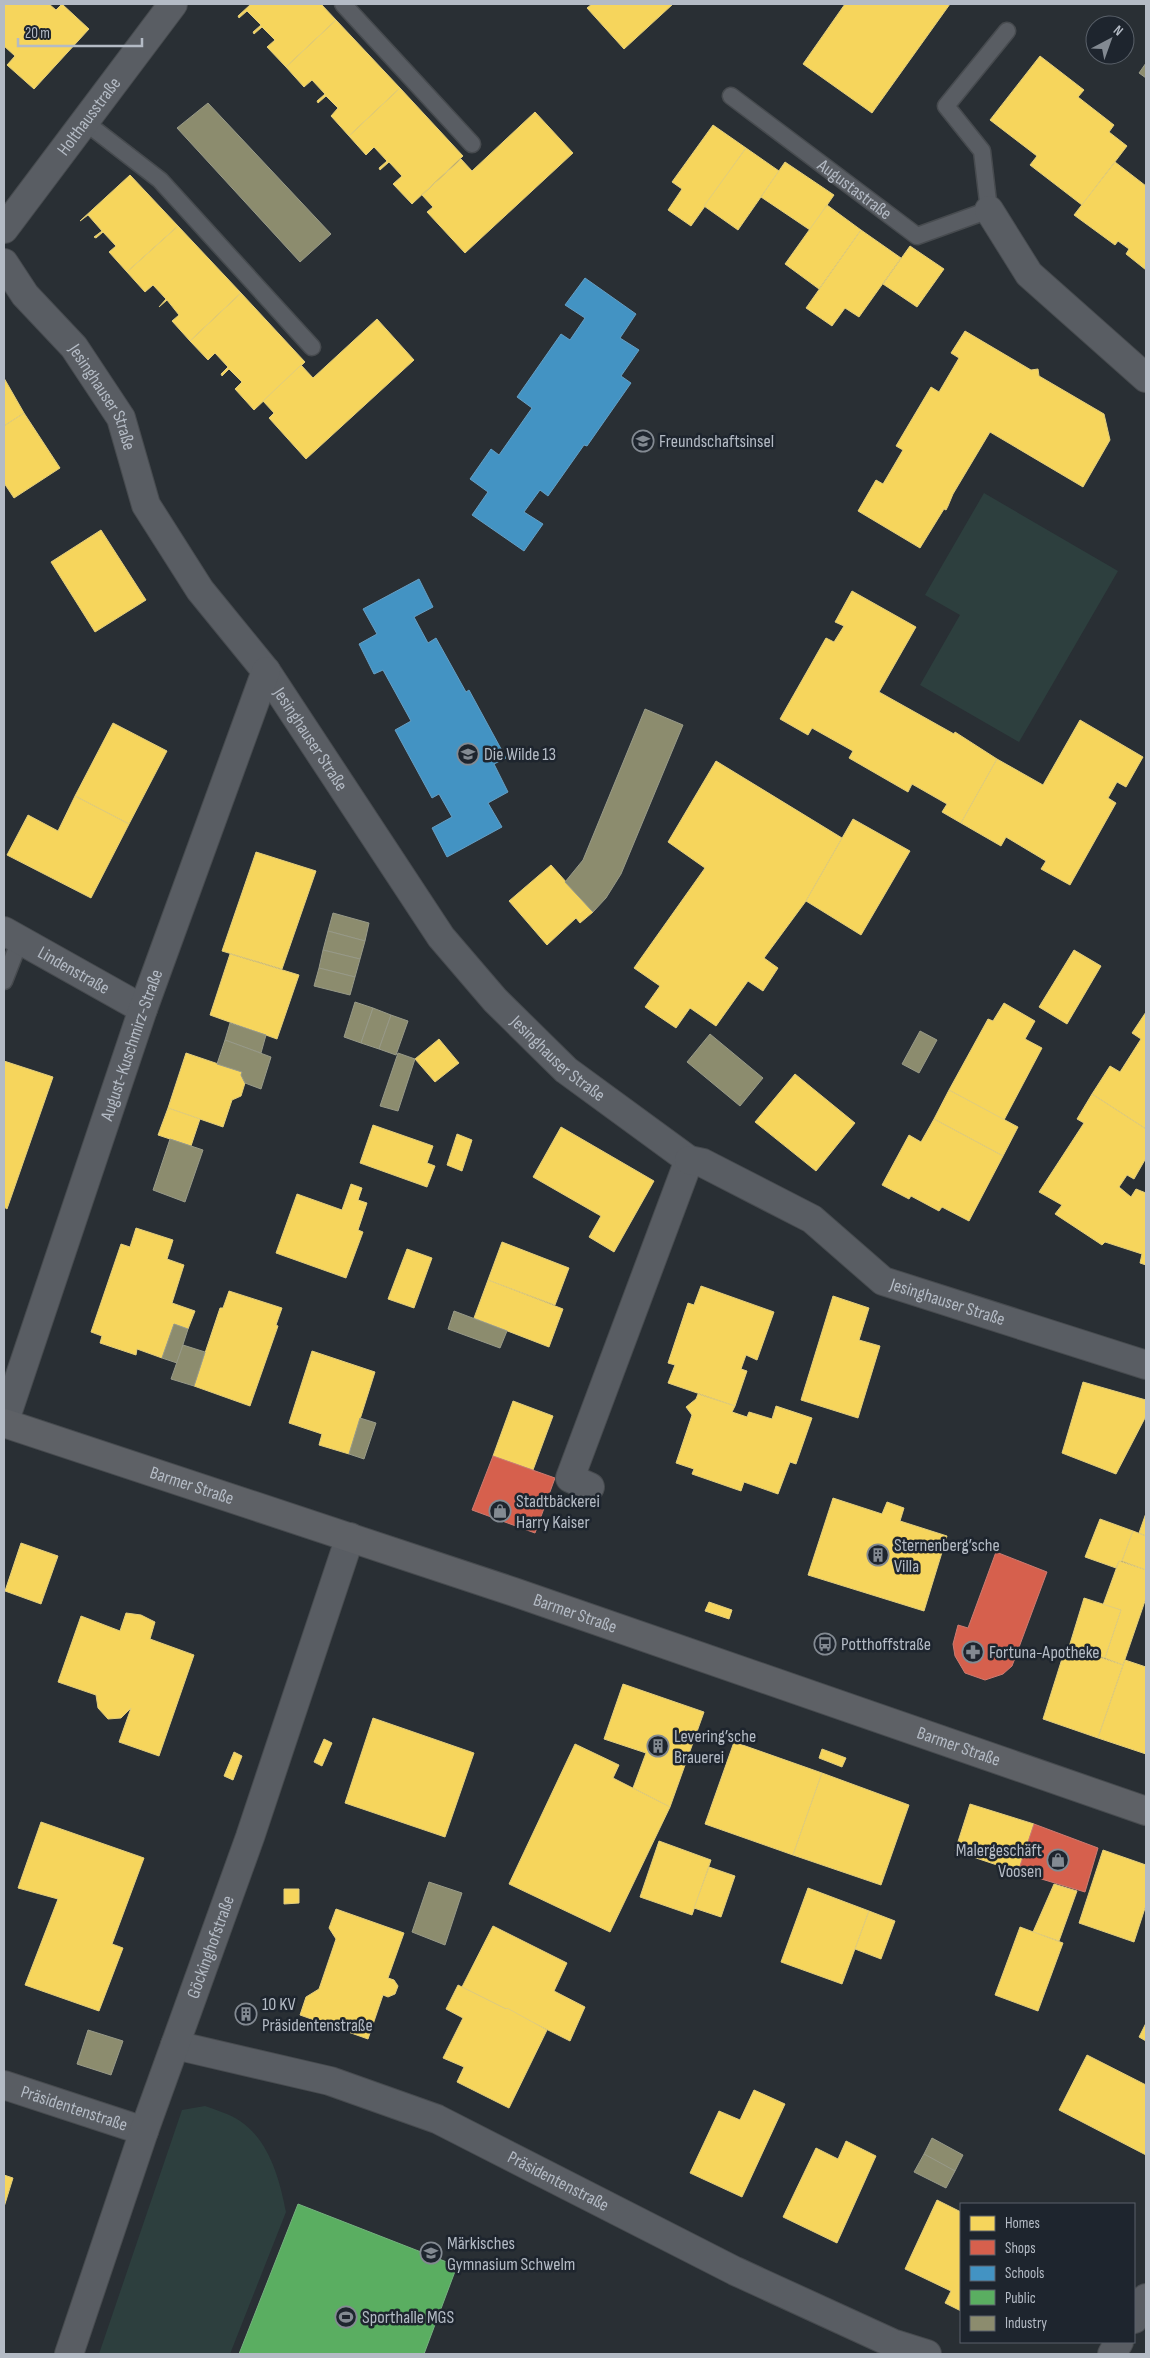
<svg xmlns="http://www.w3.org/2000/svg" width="1150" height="2358" font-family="'Sofia Sans Condensed',sans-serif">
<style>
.green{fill:#2d3f3e}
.homes{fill:#f6d55c;stroke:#e2cd7c}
.shops{fill:#d6604d;stroke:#cc7b71}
.schools{fill:#4393c3;stroke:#659fc4}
.public{fill:#5aae61;stroke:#75b27f}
.industry{fill:#8c8c6e;stroke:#989a88}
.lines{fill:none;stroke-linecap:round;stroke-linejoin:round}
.lane-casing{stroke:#474b4f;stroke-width:19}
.street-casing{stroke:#474b4f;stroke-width:30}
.secondary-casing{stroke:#474b4f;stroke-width:30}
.lane{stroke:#595d63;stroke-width:16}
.street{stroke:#595d63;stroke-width:28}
.secondary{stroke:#5e6166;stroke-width:28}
.labels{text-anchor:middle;stroke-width:5;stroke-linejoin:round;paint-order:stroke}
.street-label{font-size:18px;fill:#b4bbc5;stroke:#1e252e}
.poi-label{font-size:18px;fill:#b4bbc5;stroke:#1e252e;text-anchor:start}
</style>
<rect width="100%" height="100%" fill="#292f34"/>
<!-- green -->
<g class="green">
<polygon points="984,493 1118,571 1019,742 920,685 960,615 925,595"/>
<path d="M205,2106C216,2110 230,2114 240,2121C269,2140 280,2180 286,2212L230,2354H99L182,2110Z"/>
</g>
<!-- homes -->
<g class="homes">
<polygon points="4,4 49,4 56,10 62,4 89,29 34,89 7,65 15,56 4,46"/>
<polygon points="251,4 321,4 336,20 286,67 267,47 275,40 262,27 254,34 253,32 261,25 247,11 239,18 238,16"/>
<polygon points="592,4 673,4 624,49 587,8"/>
<polygon points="845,4 950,4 872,113 803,64"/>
<polygon points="336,20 400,88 349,136 331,116 338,108 326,96 318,103 317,101 325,94 312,80 304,87 286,67"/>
<polygon points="1040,56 1084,90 1078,97 1114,125 1109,132 1127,146 1082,205 1030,165 1037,156 990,120"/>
<polygon points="400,88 463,156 412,204 393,184 402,176 389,162 380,170 379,168 387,161 374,147 366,155 349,136"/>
<polygon points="535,112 573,153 465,253 427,212 433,207 422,195 461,159 472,171"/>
<polygon points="713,125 746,148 691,226 668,210 682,189 672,182"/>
<polygon points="746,148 779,171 738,230 704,206"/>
<polygon points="785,162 834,195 810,230 761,197"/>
<polygon points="1115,162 1146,186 1146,270 1126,254 1129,249 1118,241 1115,245 1074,215"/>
<polygon points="130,175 178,226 127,272 109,252 116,246 103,232 96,238 94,237 102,231 88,215 80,221"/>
<polygon points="827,205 861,230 819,289 785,264"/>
<polygon points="178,226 241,293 190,341 172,321 179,315 167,300 159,307 166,299 153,285 145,292 127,272"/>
<polygon points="861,230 901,258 859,317 845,308 832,326 806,308"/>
<polygon points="910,246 944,269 917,307 883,284"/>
<polygon points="241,293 305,362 254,410 235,389 242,382 229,369 222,376 221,374 228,367 215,353 208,360 190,341"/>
<polygon points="377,319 414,360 306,459 269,418 274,413 263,401 301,365 313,378"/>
<polygon points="965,331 1031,370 1038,369 1039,376 1104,414 1110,440 1083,487 990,432 953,494 948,506 946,510 944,509 920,548 858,511 876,480 883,484 903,450 896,446 931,387 939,392 959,358 951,353"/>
<polygon points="4,378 24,413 4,426"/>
<polygon points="24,413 60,468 14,498 4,483 4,426"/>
<polygon points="101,530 146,600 95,632 51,562"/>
<polygon points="852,591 916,627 879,692 954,734 955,732 997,759 961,823 942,812 947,804 912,784 908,792 849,758 853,751 812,728 808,735 780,719 826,638 834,642 844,626 835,622"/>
<polygon points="1080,720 1143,757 1126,787 1117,782 1108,798 1116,803 1070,885 1041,869 1046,861 1006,837 1001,846 961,823 997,759 1043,785"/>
<polygon points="113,723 167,751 129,824 75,796"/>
<polygon points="716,761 842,838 806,901 764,958 778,968 763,991 748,981 716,1026 690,1008 676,1028 645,1007 660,986 634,968 705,868 668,842"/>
<polygon points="75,796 129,824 91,898 7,855 28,815 58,831"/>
<polygon points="853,819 910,851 861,935 806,901"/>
<polygon points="256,852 316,871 282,969 222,951"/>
<polygon points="551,865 593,912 580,923 576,918 547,945 509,901"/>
<polygon points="1074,950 1101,966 1067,1024 1039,1007"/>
<polygon points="230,954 299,975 277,1039 210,1015"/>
<polygon points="1004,1003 1035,1021 1025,1039 1042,1048 1004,1120 949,1090 988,1019 993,1021"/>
<polygon points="1146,1012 1146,1129 1092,1094 1110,1066 1120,1072 1141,1039 1132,1033"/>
<polygon points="439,1039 459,1063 435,1082 415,1059"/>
<polygon points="186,1053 242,1072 241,1075 245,1083 241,1096 232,1100 223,1127 168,1108"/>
<polygon points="4,1061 53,1077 7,1209 4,1207"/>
<polygon points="795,1074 855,1123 816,1171 755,1122"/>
<polygon points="949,1090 1018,1127 1003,1156 934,1119"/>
<polygon points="1092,1094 1146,1129 1146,1158 1134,1179 1127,1175 1119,1187 1131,1197 1136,1189 1146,1193 1146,1265 1140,1263 1142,1254 1105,1242 1102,1245 1055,1214 1062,1205 1039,1192 1084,1123 1077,1119"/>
<polygon points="168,1108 200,1119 191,1146 158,1135"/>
<polygon points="934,1119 1003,1156 969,1221 942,1207 939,1211 911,1196 909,1199 882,1185 909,1135 921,1142"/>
<polygon points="373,1125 433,1146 427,1163 435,1166 427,1187 360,1163"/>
<polygon points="561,1127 654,1181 614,1252 589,1237 601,1216 533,1177"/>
<polygon points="457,1134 472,1140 462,1171 447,1165"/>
<polygon points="351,1184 362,1188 358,1200 367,1203 358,1230 363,1232 346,1278 276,1253 297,1194 342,1210"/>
<polygon points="136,1228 173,1240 167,1259 184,1265 172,1303 195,1311 188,1329 174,1324 162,1358 137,1349 136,1355 100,1343 102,1336 91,1332 121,1244 130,1247"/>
<polygon points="502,1242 569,1268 555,1305 488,1280"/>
<polygon points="407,1249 432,1258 414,1308 388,1299"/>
<polygon points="488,1280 563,1309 549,1347 474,1318"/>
<polygon points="701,1286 774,1312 757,1360 746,1355 741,1369 747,1371 735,1406 668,1383 675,1365 668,1363 688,1303 694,1305"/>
<polygon points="229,1291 282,1308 276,1325 278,1326 250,1406 194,1386 220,1308 223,1308"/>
<polygon points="833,1296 869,1308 859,1340 880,1346 858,1418 801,1400"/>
<polygon points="312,1351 375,1372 349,1454 319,1445 322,1434 289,1423"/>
<polygon points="1083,1382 1146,1400 1146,1416 1116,1474 1062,1453"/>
<polygon points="698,1394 735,1406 732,1412 747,1417 749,1412 772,1419 776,1406 812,1418 796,1464 790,1462 778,1494 744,1482 741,1491 692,1474 694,1469 676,1463 692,1415 686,1407 696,1399"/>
<polygon points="513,1401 553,1416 533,1470 493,1456"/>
<polygon points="833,1498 882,1514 887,1502 904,1508 900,1521 947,1536 924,1611 808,1575"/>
<polygon points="1146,1513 1146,1536 1139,1533"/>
<polygon points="1100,1519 1133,1531 1122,1561 1119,1561 1116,1568 1085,1557"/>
<polygon points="1133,1531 1146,1536 1146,1570 1122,1561"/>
<polygon points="21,1543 58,1556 41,1604 5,1591"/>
<polygon points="1119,1561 1146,1570 1146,1598 1123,1665 1105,1658 1121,1610 1103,1605"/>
<polygon points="1084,1598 1121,1610 1105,1658 1069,1647"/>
<polygon points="709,1602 732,1610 729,1619 705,1611"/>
<polygon points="126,1613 141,1615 155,1622 150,1639 194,1655 159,1756 119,1742 131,1708 121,1718 108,1719 98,1708 96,1695 58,1682 81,1616 120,1631"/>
<polygon points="1066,1646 1123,1665 1098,1738 1043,1719"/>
<polygon points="1125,1660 1146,1667 1146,1754 1098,1738"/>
<polygon points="623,1684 704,1712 670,1807 633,1788 646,1753 604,1739"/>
<polygon points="373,1718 474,1753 445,1837 345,1803"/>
<polygon points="324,1739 332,1743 322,1766 314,1762"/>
<polygon points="734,1742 822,1773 793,1855 705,1824"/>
<polygon points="575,1744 619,1765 613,1778 670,1807 610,1932 509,1884"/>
<polygon points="822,1749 846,1758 842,1767 819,1758"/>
<polygon points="234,1752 242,1756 233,1780 224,1776"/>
<polygon points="822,1773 909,1805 881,1885 793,1855"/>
<polygon points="970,1804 1034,1824 1018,1872 955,1851"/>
<polygon points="41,1822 144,1858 112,1944 123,1948 99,2011 25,1985 58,1899 18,1888"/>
<polygon points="659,1841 711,1860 692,1915 640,1897"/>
<polygon points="1103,1850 1146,1865 1146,1905 1134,1942 1079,1923"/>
<polygon points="709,1867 735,1876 721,1917 694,1908"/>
<polygon points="1054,1884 1077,1891 1059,1941 1033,1932"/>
<polygon points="808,1888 869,1911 842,1984 781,1962"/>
<polygon points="284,1889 299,1889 299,1903 284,1904"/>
<polygon points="336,1909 404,1933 388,1978 394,1980 398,1986 395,1994 388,1997 383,1995 368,2039 300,2015 306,1997 319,1989 336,1939 329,1928"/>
<polygon points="869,1911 895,1921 881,1959 855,1949"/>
<polygon points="493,1926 567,1963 554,1991 585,2007 570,2041 462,1987"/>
<polygon points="1020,1927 1063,1943 1038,2011 995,1995"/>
<polygon points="458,1985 506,2009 507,2008 547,2030 509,2108 457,2082 464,2067 443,2058 463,2018 446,2009"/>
<polygon points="247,2004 254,2020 246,2024 239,2007"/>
<polygon points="1146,2023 1146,2041 1139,2037"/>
<polygon points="1087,2055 1146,2085 1146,2155 1059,2110"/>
<polygon points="754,2090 785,2104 742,2197 690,2173 719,2111 740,2120"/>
<polygon points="846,2141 876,2156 837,2243 783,2217 816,2148 838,2159"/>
<polygon points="4,2175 13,2178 4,2207"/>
<polygon points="937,2200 961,2212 961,2311 945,2303 951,2291 905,2269"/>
</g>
<!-- shops -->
<g class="shops">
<polygon points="493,1456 555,1478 535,1533 472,1510"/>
<polygon points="996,1552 1047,1572 1012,1666 1003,1674 985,1680 965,1673 955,1656 953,1644 958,1625 968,1628"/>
<polygon points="1034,1824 1098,1848 1085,1892 1018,1872"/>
</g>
<!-- schools -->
<g class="schools">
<polygon points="585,278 636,314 620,338 639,350 621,376 631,383 587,446 584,445 548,496 540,490 524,512 543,524 524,551 472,515 488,492 470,479 491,449 499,455 532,408 517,397 561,334 570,340 585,318 565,305"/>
<polygon points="419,579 433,607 414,617 428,643 436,638 466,692 469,690 506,758 494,764 508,792 488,803 502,827 447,857 432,828 452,817 439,794 432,798 395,730 411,721 383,670 374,674 359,644 377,634 363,609"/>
</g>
<!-- public -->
<polygon class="public" points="298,2204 457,2266 424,2354 239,2354"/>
<!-- industry -->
<g class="industry">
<polygon points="1146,63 1146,78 1139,73"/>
<polygon points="208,103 331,234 300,262 177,128"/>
<polygon points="645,709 683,725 621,874 606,898 593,912 565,882 583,860"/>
<polygon points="333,913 369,923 365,941 328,931"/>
<polygon points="328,931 365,941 360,959 323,950"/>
<polygon points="323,950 360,959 355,977 319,968"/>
<polygon points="319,968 355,977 350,995 314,986"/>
<polygon points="355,1002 373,1008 361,1043 344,1037"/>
<polygon points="373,1008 391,1015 379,1049 361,1043"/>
<polygon points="391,1015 408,1021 396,1055 379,1049"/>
<polygon points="230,1023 266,1035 261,1053 225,1040"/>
<polygon points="920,1031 937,1040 919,1073 902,1064"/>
<polygon points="710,1034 763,1078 740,1106 687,1062"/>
<polygon points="225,1040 271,1057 261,1089 245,1083 241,1075 242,1072 217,1064"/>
<polygon points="398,1053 415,1059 398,1111 380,1106"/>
<polygon points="170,1139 203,1150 185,1202 153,1190"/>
<polygon points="454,1311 507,1331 500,1348 448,1329"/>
<polygon points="174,1324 188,1329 177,1363 162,1358"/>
<polygon points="183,1345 205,1352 194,1386 171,1379"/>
<polygon points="360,1418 376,1423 364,1459 349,1454"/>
<polygon points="429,1882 462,1893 445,1945 412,1932"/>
<polygon points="88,2030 123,2041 111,2075 77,2064"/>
<polygon points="932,2138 963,2155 955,2171 924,2154"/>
<polygon points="924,2154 955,2171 946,2188 914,2172"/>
</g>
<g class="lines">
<!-- lane casing -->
<g class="lane-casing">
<g id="lane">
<polyline points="343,4 472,144"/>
<path id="s1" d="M731,96L917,236L989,210L982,151L946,106L1007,31"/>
<polyline points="85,122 160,180 312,347"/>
<polyline points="4,981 20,940"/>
</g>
</g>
<!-- street casing -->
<g class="street-casing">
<g id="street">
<polyline points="989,210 1029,274 1146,378"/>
<path id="s2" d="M4,229L173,4"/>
<path id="s3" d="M4,263L25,295L74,347L121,418L146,505L200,590L266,671L441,937L495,1000L566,1070L689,1160L570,1478L590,1487"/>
<path id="s4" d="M4,931L143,1009"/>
<path id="s5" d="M689,1160L703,1163L812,1219L883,1281L1146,1365"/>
<path id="s6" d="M4,1423L143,1009L266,671"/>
<path id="s7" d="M175,2045L330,2081L437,2119L735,2271L892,2343L927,2354"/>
<path id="s8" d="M4,2085L144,2131"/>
<polyline points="1134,2319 1146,2298"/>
<path id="s9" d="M69,2354L144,2131L250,1837L350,1537"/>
<polyline points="1112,2354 1119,2342"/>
</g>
</g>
<!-- secondary casing -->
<g class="secondary-casing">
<g id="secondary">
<path id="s10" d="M4,1423L514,1592L1146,1811"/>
</g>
</g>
<!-- lane -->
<use href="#lane" class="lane"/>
<!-- street -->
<use href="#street" class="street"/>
<!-- secondary -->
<use href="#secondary" class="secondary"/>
</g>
<!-- icons -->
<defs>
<g id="school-ring" transform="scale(1.125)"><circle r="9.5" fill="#1e252e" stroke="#838a92" stroke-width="1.5"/><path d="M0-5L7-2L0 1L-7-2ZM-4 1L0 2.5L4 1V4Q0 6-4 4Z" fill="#838a92"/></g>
<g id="shop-ring" transform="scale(1.125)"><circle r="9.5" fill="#1e252e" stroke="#838a92" stroke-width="1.5"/><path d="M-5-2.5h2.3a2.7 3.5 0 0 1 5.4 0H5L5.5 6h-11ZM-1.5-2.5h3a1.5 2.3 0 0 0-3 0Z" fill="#838a92"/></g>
<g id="building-ring" transform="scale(1.125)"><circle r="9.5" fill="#1e252e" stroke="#838a92" stroke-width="1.5"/><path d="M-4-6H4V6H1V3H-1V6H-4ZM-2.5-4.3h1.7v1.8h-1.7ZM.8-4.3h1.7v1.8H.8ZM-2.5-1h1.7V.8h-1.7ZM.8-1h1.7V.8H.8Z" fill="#838a92"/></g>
<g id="bus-ring" transform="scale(1.125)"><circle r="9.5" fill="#1e252e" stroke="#838a92" stroke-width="1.5"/><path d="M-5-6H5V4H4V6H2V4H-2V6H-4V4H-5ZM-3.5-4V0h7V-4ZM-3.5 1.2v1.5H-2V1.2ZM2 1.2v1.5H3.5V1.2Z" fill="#838a92"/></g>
<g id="pharmacy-ring" transform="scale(1.125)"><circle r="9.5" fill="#1e252e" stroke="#838a92" stroke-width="1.5"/><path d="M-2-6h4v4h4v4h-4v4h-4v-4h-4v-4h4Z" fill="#838a92"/></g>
<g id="stadium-ring" transform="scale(1.125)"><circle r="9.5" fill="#1e252e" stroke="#838a92" stroke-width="1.5"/><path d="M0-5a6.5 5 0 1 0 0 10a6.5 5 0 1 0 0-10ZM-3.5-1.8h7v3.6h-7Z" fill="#838a92"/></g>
</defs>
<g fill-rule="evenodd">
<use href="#school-ring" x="643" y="441"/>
<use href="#school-ring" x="468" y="754"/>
<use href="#shop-ring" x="500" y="1511"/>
<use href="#building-ring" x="878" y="1555"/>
<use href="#bus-ring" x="825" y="1644"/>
<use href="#pharmacy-ring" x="973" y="1652"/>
<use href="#building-ring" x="658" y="1746"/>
<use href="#shop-ring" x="1058" y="1860"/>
<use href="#building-ring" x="246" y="2014"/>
<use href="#school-ring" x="431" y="2253"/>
<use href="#stadium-ring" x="346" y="2317"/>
</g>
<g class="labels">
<!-- street labels -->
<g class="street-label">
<text dy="6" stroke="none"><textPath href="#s2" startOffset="141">Holthausstraße</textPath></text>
<text dy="6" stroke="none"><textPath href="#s1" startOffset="155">Augustastraße</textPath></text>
<text dy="6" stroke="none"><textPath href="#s3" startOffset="168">Jesinghauser Straße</textPath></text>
<text dy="6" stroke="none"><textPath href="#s3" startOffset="572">Jesinghauser Straße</textPath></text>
<text dy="6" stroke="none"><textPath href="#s4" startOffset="80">Lindenstraße</textPath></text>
<text dy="6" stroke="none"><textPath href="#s6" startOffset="399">August-Kuschmirz-Straße</textPath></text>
<text dy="6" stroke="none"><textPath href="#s3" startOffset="978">Jesinghauser Straße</textPath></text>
<text dy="6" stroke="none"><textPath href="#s5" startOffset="299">Jesinghauser Straße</textPath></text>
<text dy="6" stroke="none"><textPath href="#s10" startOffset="198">Barmer Straße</textPath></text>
<text dy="6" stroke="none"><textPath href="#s10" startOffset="602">Barmer Straße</textPath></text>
<text dy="6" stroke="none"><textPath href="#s10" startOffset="1008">Barmer Straße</textPath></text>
<text dy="6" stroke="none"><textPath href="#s9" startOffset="431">Göckinghofstraße</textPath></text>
<text dy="6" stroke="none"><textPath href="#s8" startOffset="74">Präsidentenstraße</textPath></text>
<text dy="6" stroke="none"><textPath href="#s7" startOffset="409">Präsidentenstraße</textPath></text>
</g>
<!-- poi labels -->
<g class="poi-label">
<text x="659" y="447">Freundschaftsinsel</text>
<text x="484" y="760">Die Wilde 13</text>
<text x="516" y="1507">Stadtbäckerei<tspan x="516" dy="21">Harry Kaiser</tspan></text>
<text x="894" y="1551">Sternenberg’sche<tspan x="894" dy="21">Villa</tspan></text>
<text x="841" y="1650">Potthoffstraße</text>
<text x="989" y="1658">Fortuna-Apotheke</text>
<text x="674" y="1742">Levering’sche<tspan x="674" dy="21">Brauerei</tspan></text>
<text x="1042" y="1856" text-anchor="end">Malergeschäft<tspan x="1042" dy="21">Voosen</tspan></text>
<text x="262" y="2010">10 KV<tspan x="262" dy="21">Präsidentenstraße</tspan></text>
<text x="447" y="2249">Märkisches<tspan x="447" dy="21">Gymnasium Schwelm</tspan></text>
<text x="362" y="2323">Sporthalle MGS</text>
</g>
</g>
<!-- border -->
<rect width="1150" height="2358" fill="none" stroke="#b4bbc5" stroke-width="10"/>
<!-- legend -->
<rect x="960" y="2203" width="175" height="140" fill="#1e252e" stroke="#5a616a"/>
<rect x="970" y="2216" width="25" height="15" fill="#f6d55c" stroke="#5a616a"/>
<text x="1005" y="2228" font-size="15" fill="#b4bbc5">Homes</text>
<rect x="970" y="2240" width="25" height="15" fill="#d6604d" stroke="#5a616a"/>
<text x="1005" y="2253" font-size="15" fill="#b4bbc5">Shops</text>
<rect x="970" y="2266" width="25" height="15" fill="#4393c3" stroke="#5a616a"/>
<text x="1005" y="2278" font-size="15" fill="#b4bbc5">Schools</text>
<rect x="970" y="2290" width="25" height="15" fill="#5aae61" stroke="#5a616a"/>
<text x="1005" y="2303" font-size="15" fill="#b4bbc5">Public</text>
<rect x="970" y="2316" width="25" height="15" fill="#8c8c6e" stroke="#5a616a"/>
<text x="1005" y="2328" font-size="15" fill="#b4bbc5">Industry</text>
<!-- north arrow -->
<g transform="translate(1110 40) rotate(41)"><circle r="24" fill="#1e252e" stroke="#5a616a"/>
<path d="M0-4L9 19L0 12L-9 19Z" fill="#838a92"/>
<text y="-8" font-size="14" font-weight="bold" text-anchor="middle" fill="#b4bbc5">N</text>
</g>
<!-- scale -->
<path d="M18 38v8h124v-8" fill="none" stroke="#b4bbc5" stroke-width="2.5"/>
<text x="25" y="38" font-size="15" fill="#b4bbc5" stroke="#1e252e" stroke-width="4" paint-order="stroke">20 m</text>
</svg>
